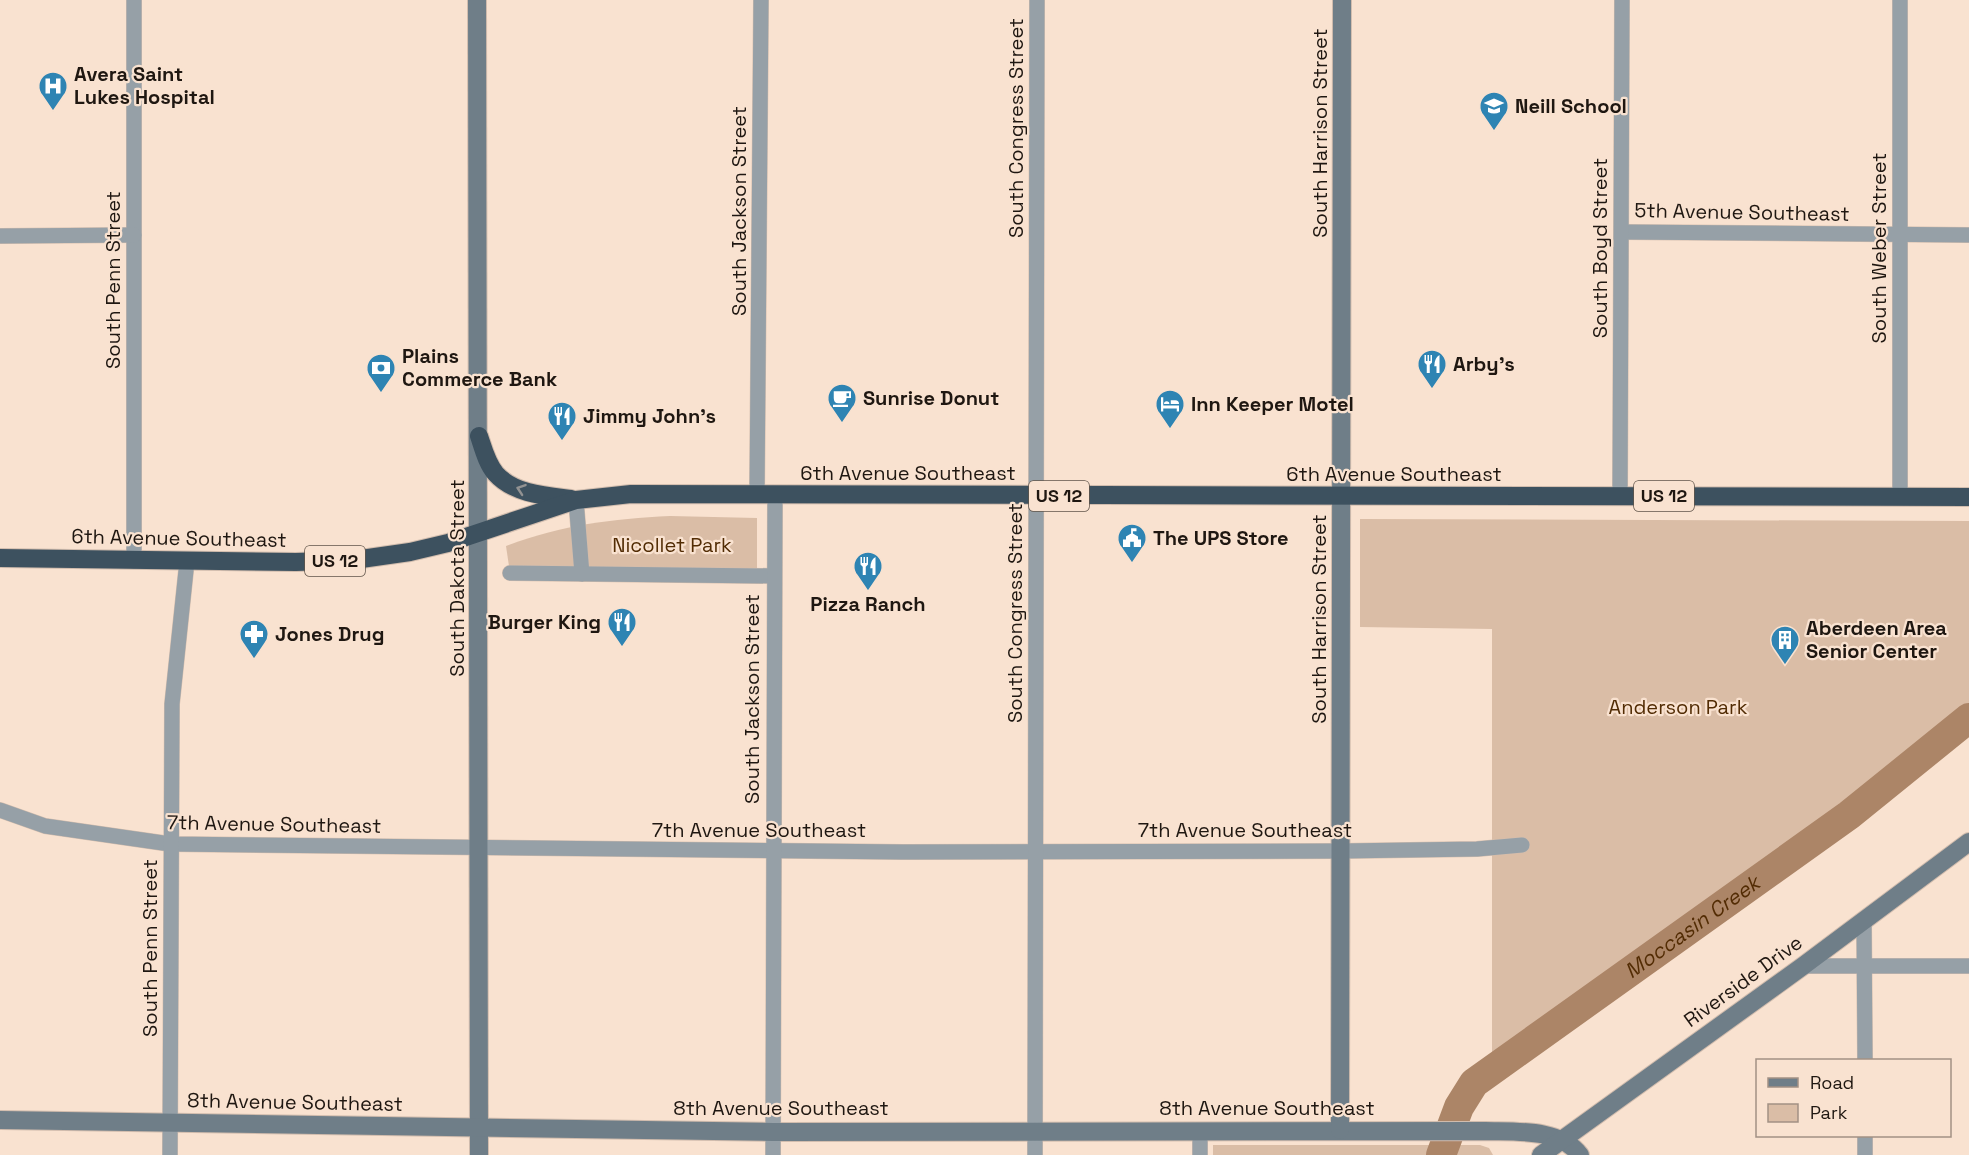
<svg xmlns="http://www.w3.org/2000/svg" width="1969" height="1155" font-family="'Space Grotesk',sans-serif">
<style>
.green{fill:#dabda6}
.lines{fill:none;stroke-linecap:round;stroke-linejoin:round}
.river{stroke:#ac8567;stroke-width:30}
.street-casing{stroke:#d2bdae;stroke-width:16}
.secondary-casing{stroke:#d2bdae;stroke-width:20}
.highway-casing{stroke:#d2bdae;stroke-width:20}
.street{stroke:#96a0a7;stroke-width:15}
.secondary{stroke:#6f7e88;stroke-width:18}
.highway{stroke:#3d515f;stroke-width:18}
.oneway{stroke:#929292}
.labels{text-anchor:middle;stroke-width:4.5;stroke-linejoin:round;paint-order:stroke}
.shield{fill:#f9e2d0;stroke:#60544a;stroke-width:1.5}
.shield-label{font-size:18px;font-weight:bold;fill:#1f1711}
.poi-label{font-size:20px;font-weight:bold;fill:#1f1711;stroke:#f9e2d0;text-anchor:start}
.street-label{font-size:20px;fill:#1f1711;stroke:#f9e2d0}
.park-label{font-size:20px;fill:#522c04;stroke:#f9e2d0}
.water-label{font-size:21px;font-style:italic;fill:#532c04;stroke:#f9e2d0}
</style>
<rect width="100%" height="100%" fill="#f9e2d0"/>
<!-- green -->
<g class="green">
<path d="M670,516L757,518V576L510,573L506,546C562,525 611,519 670,516Z"/>
<polygon points="1360,519 1969,521 1969,718 1849,815 1492,1070 1492,629 1360,627"/>
<polygon points="1213,1145 1480,1145 1489,1148 1493,1155 1213,1155"/>
</g>
<g class="lines">
<!-- river -->
<path class="river" id="s1" d="M1441,1155L1459,1107L1474,1083L1849,815L1969,718"/>
<!-- street casing -->
<g class="street-casing">
<g id="street">
<polyline points="134,0 134,561"/>
<polyline points="1622,232 1969,235"/>
<polyline points="0,236 134,235"/>
<polyline points="757,495 761,0"/>
<polyline points="1620,496 1622,0"/>
<polyline points="1900,497 1900,0"/>
<polyline points="576,500 582,574"/>
<polyline points="510,573 774,576"/>
<polyline points="0,810 45,826 170,844 903,852 1342,851 1477,849 1522,845"/>
<polyline points="1864,920 1865,1060"/>
<polyline points="1803,966 1969,966"/>
<polyline points="170,1155 172,704 187,561"/>
<polyline points="773,1155 775,495"/>
<polyline points="1035,1155 1037,0"/>
<polyline points="1200,1155 1200,1131"/>
<polyline points="1865,1155 1865,1136"/>
</g>
</g>
<!-- secondary casing -->
<g class="secondary-casing">
<g id="secondary">
<polyline points="477,0 479,1155"/>
<path d="M0,1120L773,1132L1485,1131C1515,1132 1560,1128 1580,1155"/>
<polyline points="1340,1130 1342,0"/>
<polyline points="1541,1155 1803,966 1969,842"/>
</g>
</g>
<!-- highway casing -->
<g class="highway-casing">
<g id="highway">
<path d="M479,436C483,448 487,464 496,474C514,494 546,496 571,499"/>
<polyline points="0,558 296,562 354,560 410,552 448,543 576,500 631,494 1969,497"/>
</g>
</g>
<!-- street -->
<use href="#street" class="street"/>
<!-- secondary -->
<use href="#secondary" class="secondary"/>
<!-- highway -->
<use href="#highway" class="highway"/>
</g>
<!-- one-way arrows -->
<defs><path id="oneway-chevron" d="M-2-3.5L2.5 0L-2 3.5" fill="none" stroke-width="1.6" stroke-linecap="round" stroke-linejoin="round" transform="scale(1.5)"/></defs>
<use class="oneway" href="#oneway-chevron" transform="translate(521 489) rotate(-161)"/>
<!-- icons -->
<defs>
<g id="hospital-pin" transform="scale(1.5)"><path d="M0 17L-7.5 6A9.5 9.5 0 1 1 7.5 6Z" fill="#2e84b3" stroke="#f9e2d0"/><path d="M-5-5h3v3.5h4V-5h3V5h-3V1.5h-4V5h-3Z" fill="#fff"/></g>
<g id="school-pin" transform="scale(1.5)"><path d="M0 17L-7.5 6A9.5 9.5 0 1 1 7.5 6Z" fill="#2e84b3" stroke="#f9e2d0"/><path d="M0-5L7-2L0 1L-7-2ZM-4 1L0 2.5L4 1V4Q0 6-4 4Z" fill="#fff"/></g>
<g id="restaurant-pin" transform="scale(1.5)"><path d="M0 17L-7.5 6A9.5 9.5 0 1 1 7.5 6Z" fill="#2e84b3" stroke="#f9e2d0"/><path d="M-5-6h1v4h1v-4h1v4h1v-4h1v5L-1.5 .5V6h-2V.5L-5-1ZM5-6V6H3V1.5H1.5Q1.5-4 5-6Z" fill="#fff"/></g>
<g id="bank-pin" transform="scale(1.5)"><path d="M0 17L-7.5 6A9.5 9.5 0 1 1 7.5 6Z" fill="#2e84b3" stroke="#f9e2d0"/><path d="M-6-4H6V4H-6ZM0-2.3a2.3 2.3 0 1 0 0 4.6a2.3 2.3 0 1 0 0-4.6Z" fill="#fff"/></g>
<g id="cafe-pin" transform="scale(1.5)"><path d="M0 17L-7.5 6A9.5 9.5 0 1 1 7.5 6Z" fill="#2e84b3" stroke="#f9e2d0"/><path d="M-5.5-4.5H6V0H3Q3 3.5 0 3.5H-2.5Q-5.5 3.5-5.5 0ZM3-3.2v2h1.7v-2ZM-6 4.5H4V6H-6Z" fill="#fff"/></g>
<g id="hotel-pin" transform="scale(1.5)"><path d="M0 17L-7.5 6A9.5 9.5 0 1 1 7.5 6Z" fill="#2e84b3" stroke="#f9e2d0"/><path d="M-6-4.5h1.5V1H6V5H4.5V3h-9V5H-6ZM-4 0a1.8 1.8 0 1 1 3.6 0ZM.5 0V-2.5h3Q6-2.5 6 0Z" fill="#fff"/></g>
<g id="civic-pin" transform="scale(1.5)"><path d="M0 17L-7.5 6A9.5 9.5 0 1 1 7.5 6Z" fill="#2e84b3" stroke="#f9e2d0"/><path d="M-.6-6.5H3V-4.5H.6V-3L4-1V1h2V6H-6V1h2V-1L-.6-3ZM-1.2 2.5V6h2.4V2.5Z" fill="#fff"/></g>
<g id="pharmacy-pin" transform="scale(1.5)"><path d="M0 17L-7.5 6A9.5 9.5 0 1 1 7.5 6Z" fill="#2e84b3" stroke="#f9e2d0"/><path d="M-2-6h4v4h4v4h-4v4h-4v-4h-4v-4h4Z" fill="#fff"/></g>
<g id="building-pin" transform="scale(1.5)"><path d="M0 17L-7.5 6A9.5 9.5 0 1 1 7.5 6Z" fill="#2e84b3" stroke="#f9e2d0"/><path d="M-4-6H4V6H1V3H-1V6H-4ZM-2.5-4.3h1.7v1.8h-1.7ZM.8-4.3h1.7v1.8H.8ZM-2.5-1h1.7V.8h-1.7ZM.8-1h1.7V.8H.8Z" fill="#fff"/></g>
</defs>
<g fill-rule="evenodd">
<use href="#hospital-pin" x="53" y="86"/>
<use href="#school-pin" x="1494" y="106"/>
<use href="#restaurant-pin" x="1432" y="364"/>
<use href="#bank-pin" x="381" y="368"/>
<use href="#cafe-pin" x="842" y="398"/>
<use href="#hotel-pin" x="1170" y="404"/>
<use href="#restaurant-pin" x="562" y="416"/>
<use href="#civic-pin" x="1132" y="538"/>
<use href="#restaurant-pin" x="868" y="566"/>
<use href="#restaurant-pin" x="622" y="622"/>
<use href="#pharmacy-pin" x="254" y="634"/>
<use href="#building-pin" x="1785" y="640"/>
</g>
<g class="labels">
<!-- shield labels -->
<g class="shield">
<rect x="1029" y="481" width="60" height="30" rx="4.5"/>
<rect x="1634" y="481" width="60" height="30" rx="4.5"/>
<rect x="305" y="546" width="60" height="30" rx="4.5"/>
</g>
<g class="shield-label">
<text x="1059" y="502">US 12</text>
<text x="1664" y="502">US 12</text>
<text x="335" y="567">US 12</text>
</g>
<!-- poi labels -->
<g class="poi-label">
<text x="74" y="81">Avera Saint<tspan x="74" dy="23">Lukes Hospital</tspan></text>
<text x="1515" y="113">Neill School</text>
<text x="402" y="363">Plains<tspan x="402" dy="23">Commerce Bank</tspan></text>
<text x="1453" y="371">Arby's</text>
<text x="863" y="405">Sunrise Donut</text>
<text x="1191" y="411">Inn Keeper Motel</text>
<text x="583" y="423">Jimmy John's</text>
<text x="1153" y="545">The UPS Store</text>
<text x="868" y="611" text-anchor="middle">Pizza Ranch</text>
<text x="601" y="629" text-anchor="end">Burger King</text>
<text x="1806" y="635">Aberdeen Area<tspan x="1806" dy="23">Senior Center</tspan></text>
<text x="275" y="641">Jones Drug</text>
</g>
<!-- street labels -->
<g class="street-label">
<text transform="translate(1016 128) rotate(-90)" y="7">South Congress Street</text>
<text transform="translate(1320 133) rotate(-90)" y="7">South Harrison Street</text>
<text transform="translate(739 211) rotate(-90)" y="7">South Jackson Street</text>
<text transform="translate(1742 212) rotate(1)" y="7">5th Avenue Southeast</text>
<text transform="translate(1600 248) rotate(-90)" y="7">South Boyd Street</text>
<text transform="translate(1879 248) rotate(-90)" y="7">South Weber Street</text>
<text transform="translate(113 280) rotate(-90)" y="7">South Penn Street</text>
<text x="908" y="480">6th Avenue Southeast</text>
<text x="1394" y="481">6th Avenue Southeast</text>
<text transform="translate(179 538) rotate(1)" y="7">6th Avenue Southeast</text>
<text transform="translate(457 578) rotate(-90)" y="7">South Dakota Street</text>
<text transform="translate(1015 613) rotate(-90)" y="7">South Congress Street</text>
<text transform="translate(1319 619) rotate(-90)" y="7">South Harrison Street</text>
<text transform="translate(752 699) rotate(-90)" y="7">South Jackson Street</text>
<text transform="translate(274 824) rotate(1)" y="7">7th Avenue Southeast</text>
<text x="759" y="837">7th Avenue Southeast</text>
<text x="1245" y="837">7th Avenue Southeast</text>
<text transform="translate(150 948) rotate(-90)" y="7">South Penn Street</text>
<text transform="translate(1743 981) rotate(-36)" y="7">Riverside Drive</text>
<text transform="translate(295 1102) rotate(1)" y="7">8th Avenue Southeast</text>
<text x="781" y="1115">8th Avenue Southeast</text>
<text x="1267" y="1115">8th Avenue Southeast</text>
</g>
<!-- park labels -->
<g class="park-label">
<text x="672" y="552">Nicollet Park</text>
<text x="1678" y="714">Anderson Park</text>
</g>
<!-- water labels -->
<g class="water-label">
<text dy="7" stroke="none"><textPath href="#s1" startOffset="348">Moccasin Creek</textPath></text>
</g>
</g>
<!-- legend -->
<rect x="1756" y="1059" width="195" height="78" fill="#f9e2d0" stroke="#a29184" stroke-width="1.5"/>
<rect x="1768" y="1078" width="30" height="9" fill="#6f7e88" stroke="#a29184" stroke-width="1.5"/>
<text x="1810" y="1089" font-size="18" fill="#1f1711">Road</text>
<rect x="1768" y="1104" width="30" height="18" fill="#dabda6" stroke="#a29184" stroke-width="1.5"/>
<text x="1810" y="1119" font-size="18" fill="#1f1711">Park</text>
</svg>
